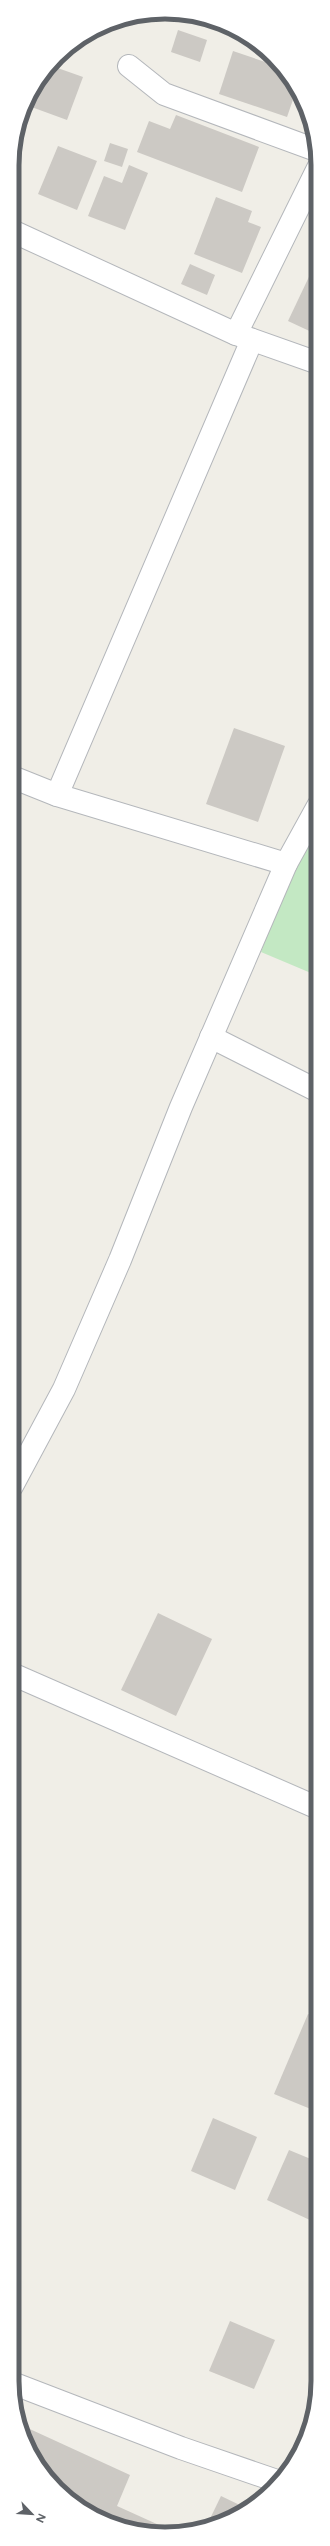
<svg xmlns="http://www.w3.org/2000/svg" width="330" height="2546" font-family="Figtree,sans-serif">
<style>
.green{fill:#c3e8c3}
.building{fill:#ccc9c4}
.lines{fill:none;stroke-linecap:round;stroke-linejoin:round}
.minor-casing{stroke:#b4b7bb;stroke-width:24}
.minor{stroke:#fff;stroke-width:22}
.rim{fill:none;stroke:#5e6267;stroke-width:5}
</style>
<rect width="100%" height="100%" fill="#f0eee7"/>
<!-- green -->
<polygon class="green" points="318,823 318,976 261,952 292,868"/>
<!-- building -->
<g class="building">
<polygon points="175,12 189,16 188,19 169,13"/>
<polygon points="198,19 232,28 240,33 239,37 197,22"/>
<polygon points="178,30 207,40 200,62 171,52"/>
<polygon points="233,51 280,67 296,91 287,117 219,94"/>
<polygon points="52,66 83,77 67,120 26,105 28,97"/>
<polygon points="176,115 259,147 242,192 137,152 149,121 170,129"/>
<polygon points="110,143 128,149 122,167 104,161"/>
<polygon points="58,146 97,161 77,210 38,194"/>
<polygon points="129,165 148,173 125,230 88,216 104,176 122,183"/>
<polygon points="216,197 252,211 248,222 261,227 242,273 194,254"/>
<polygon points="316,262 318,262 318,335 288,321"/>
<polygon points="190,264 215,275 207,295 181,284"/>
<polygon points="234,728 285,746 258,822 206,804"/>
<polygon points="158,1613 212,1639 176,1716 121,1690"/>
<polygon points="308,2014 318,2018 318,2112 274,2094"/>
<polygon points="213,2118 257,2137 235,2190 191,2171"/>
<polygon points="289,2150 318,2162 318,2209 312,2221 267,2200"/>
<polygon points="230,2321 275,2340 254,2389 209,2371"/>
<polygon points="21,2425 130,2475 117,2506 159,2525 155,2534 98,2518 57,2489 24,2439"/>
<polygon points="221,2496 246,2508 214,2526 206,2527"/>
</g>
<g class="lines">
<!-- minor casing -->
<g class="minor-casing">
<g id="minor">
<polyline points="129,66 164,94 316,150"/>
<polyline points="12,231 236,334 318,363"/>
<polyline points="236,334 318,168"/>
<polyline points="12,777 57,795 286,864 318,806"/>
<polyline points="57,795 252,340"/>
<polyline points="211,1037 318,1091"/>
<polyline points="12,1486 64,1389 120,1260 181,1107 286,864"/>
<polyline points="12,1674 318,1808"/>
<polyline points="12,2383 181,2448 277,2481"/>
</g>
</g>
<!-- minor -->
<use href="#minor" class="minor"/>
</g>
<!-- crop -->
<path d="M0 0H330V2546H0ZM165 19H165A146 146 0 0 1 311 165V2381A146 146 0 0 1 165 2527H165A146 146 0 0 1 19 2381V165A146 146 0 0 1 165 19Z" fill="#fff" fill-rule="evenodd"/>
<path class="rim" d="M165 19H165A146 146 0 0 1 311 165V2381A146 146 0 0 1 165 2527H165A146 146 0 0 1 19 2381V165A146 146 0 0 1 165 19Z"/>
<!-- north arrow -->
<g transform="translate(32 2514) rotate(115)" stroke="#ffffff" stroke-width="3" paint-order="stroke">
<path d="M0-3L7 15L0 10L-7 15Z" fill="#5e6267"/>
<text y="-6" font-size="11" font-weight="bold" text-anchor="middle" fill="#5e6267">N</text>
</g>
</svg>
